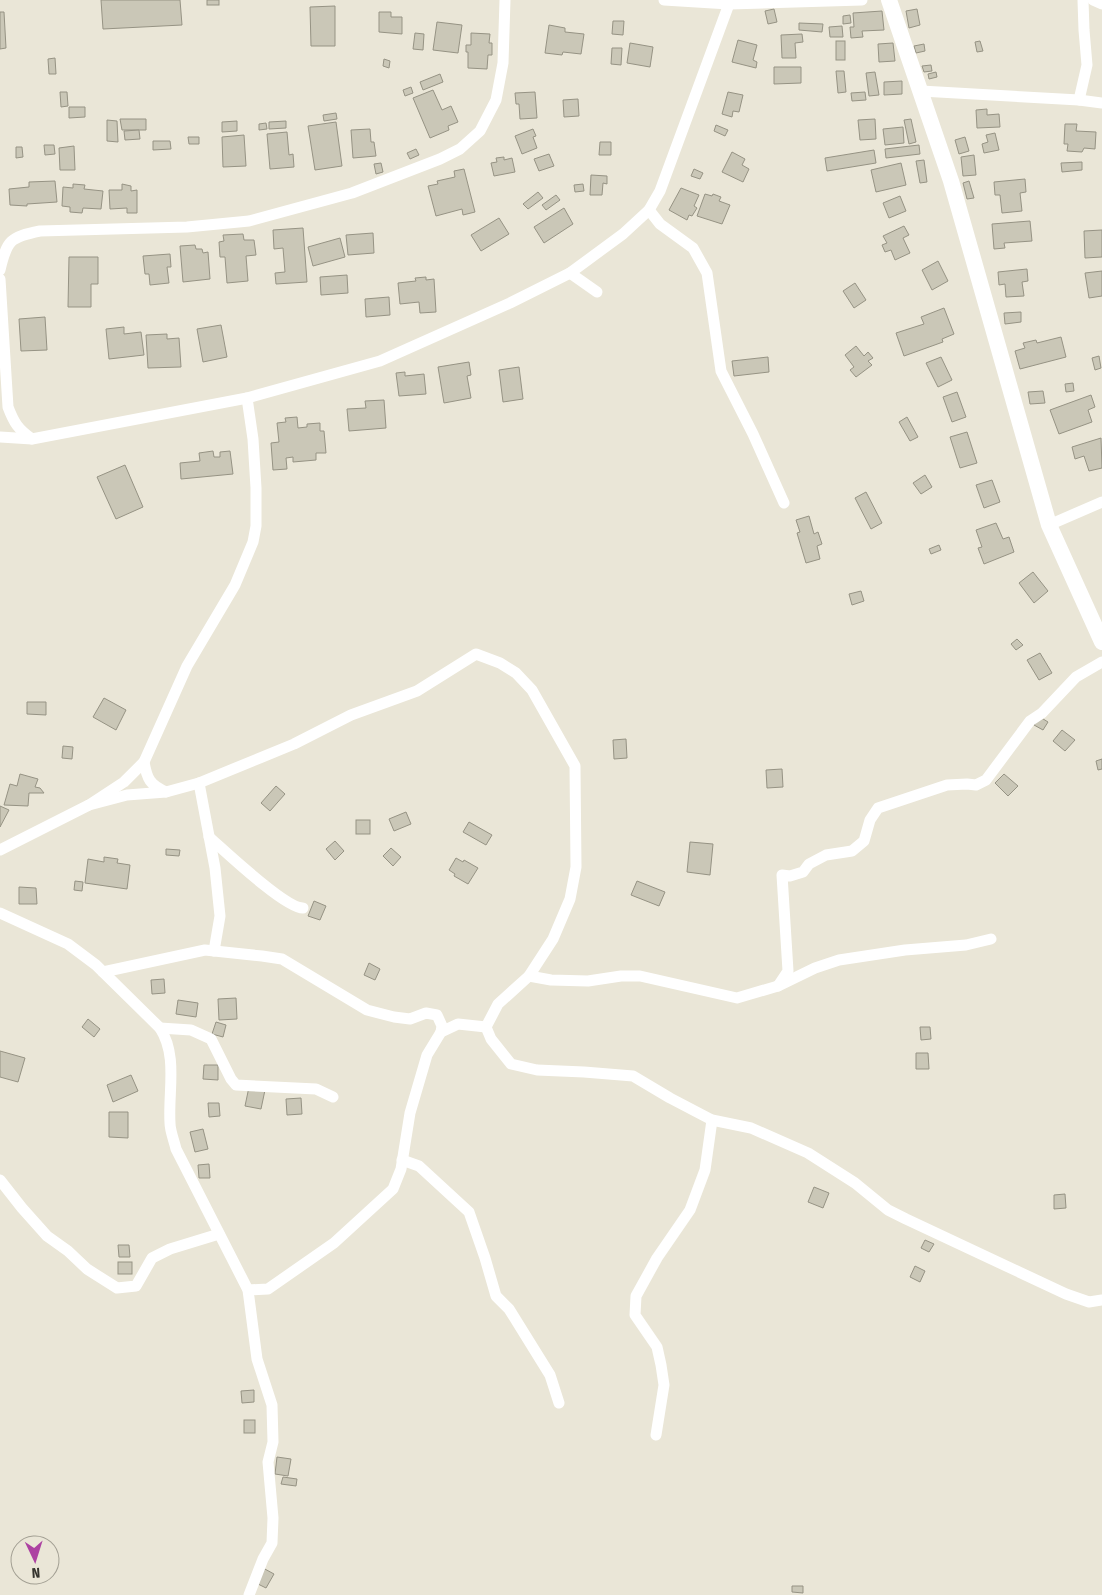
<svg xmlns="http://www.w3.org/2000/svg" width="1102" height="1595" font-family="'Fira Sans Condensed',sans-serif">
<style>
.building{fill:#cac7b7;stroke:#969384}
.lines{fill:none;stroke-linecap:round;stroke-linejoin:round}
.street{stroke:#fff;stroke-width:11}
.secondary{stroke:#fff;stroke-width:16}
</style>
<rect width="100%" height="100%" fill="#eae6d7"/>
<!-- building -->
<g class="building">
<polygon points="101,0 180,0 182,25 103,29"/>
<rect x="207" y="0" width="12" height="5"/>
<polygon points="335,6 335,46 311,46 310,7"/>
<polygon points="774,9 777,22 768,24 765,11"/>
<polygon points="917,9 920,25 909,28 906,11"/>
<polygon points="882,11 884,30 862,31 863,37 851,38 850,27 854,27 853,13"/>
<polygon points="0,12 4,12 6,48 0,49"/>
<polygon points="379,12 391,12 391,17 402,17 402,34 379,32"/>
<polygon points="850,15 851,23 843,24 843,16"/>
<polygon points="613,21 624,21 623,35 612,34"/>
<polygon points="437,22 462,25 458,53 433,50"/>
<polygon points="799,23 823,24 822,32 799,30"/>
<polygon points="549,25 565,28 565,32 584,34 581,54 563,52 562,55 545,53"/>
<polygon points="842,26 843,37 830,37 829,27"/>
<polygon points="415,33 424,34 423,50 413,49"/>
<polygon points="471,33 490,34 489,43 492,43 492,55 488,55 487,69 468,68 468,52 466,52 466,45 471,45"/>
<polygon points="802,34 803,42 795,43 796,58 782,58 781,35"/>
<polygon points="738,40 757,45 753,60 757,62 756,68 732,62"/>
<rect x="836" y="41" width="9" height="19"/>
<polygon points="980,41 983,51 977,52 975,42"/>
<polygon points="630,43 653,47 650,67 627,63"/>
<polygon points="893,43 895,61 879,62 878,44"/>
<polygon points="924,44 925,51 916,53 914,46"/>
<polygon points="612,48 622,48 621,65 611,64"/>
<polygon points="55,58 56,74 49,74 48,59"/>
<polygon points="384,59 390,61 389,68 383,66"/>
<polygon points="931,65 932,71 924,72 922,66"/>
<polygon points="774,67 801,67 801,83 774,84"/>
<polygon points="836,71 844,71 846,92 838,93"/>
<polygon points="875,72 879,95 869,96 866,73"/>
<polygon points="936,72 937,77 929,79 928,74"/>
<polygon points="440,74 443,82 423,90 420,82"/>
<polygon points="902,81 902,94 884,95 884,82"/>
<polygon points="411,87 413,93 405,96 403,90"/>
<polygon points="433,90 442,110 451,106 458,122 448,126 449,130 430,138 413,98"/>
<polygon points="60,92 67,92 68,106 61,107"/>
<polygon points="535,92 537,118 520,119 519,104 516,104 515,93"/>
<polygon points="728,92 743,95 739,112 733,111 732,117 722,114"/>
<polygon points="865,92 866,100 852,101 851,93"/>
<polygon points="578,99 579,116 564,117 563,100"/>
<polygon points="69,107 85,107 85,117 69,118"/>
<polygon points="987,109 987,115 999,114 1000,127 977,128 976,110"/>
<polygon points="336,113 337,119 324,121 323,115"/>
<polygon points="120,119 146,119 146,130 122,130"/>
<polygon points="875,119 876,139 860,140 858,120"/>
<polygon points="911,119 916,142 909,144 904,120"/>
<polygon points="107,120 117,121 118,142 107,141"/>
<polygon points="237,121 237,131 222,132 222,122"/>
<polygon points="286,121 286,128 269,129 269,122"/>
<polygon points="336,122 342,166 315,170 308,126"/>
<polygon points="266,123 267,129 259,130 259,124"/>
<polygon points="1065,124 1077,124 1076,131 1096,132 1095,149 1084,148 1082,152 1067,151 1068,144 1064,144"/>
<polygon points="716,125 728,130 725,136 714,131"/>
<polygon points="903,127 904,143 885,145 883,129"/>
<polygon points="370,129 371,142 374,142 376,156 353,158 351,130"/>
<polygon points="533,129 536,136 533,137 537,148 522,154 515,136"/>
<polygon points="139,130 140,139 125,140 124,131"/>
<polygon points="287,132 289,155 293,154 294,167 270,169 267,134"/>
<polygon points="995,133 999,150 984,153 982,144 988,142 986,135"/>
<polygon points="244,135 246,166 223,167 222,137"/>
<polygon points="188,137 199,137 199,144 189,144"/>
<polygon points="965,137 969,151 959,154 955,140"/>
<polygon points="153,141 170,141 171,149 153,150"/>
<polygon points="600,142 611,142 611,155 599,155"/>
<polygon points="44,145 54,145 55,154 45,155"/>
<polygon points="919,145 920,154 886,158 885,149"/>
<polygon points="74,146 75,170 60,170 59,148"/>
<polygon points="16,147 22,147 23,157 16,158"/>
<polygon points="416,149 419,155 410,159 407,153"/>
<polygon points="874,150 876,163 827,171 825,158"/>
<polygon points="732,152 745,159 742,165 749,169 743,182 722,172"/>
<polygon points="549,154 554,166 539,171 534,159"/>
<polygon points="974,155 976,175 963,176 961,157"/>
<polygon points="504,157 504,160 512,158 515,172 494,176 491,163 497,162 496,158"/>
<polygon points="924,160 927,182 920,183 916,161"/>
<polygon points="1082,162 1082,170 1062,172 1061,163"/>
<polygon points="381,163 383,172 376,174 374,164"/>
<polygon points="901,163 906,185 876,192 871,170"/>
<polygon points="464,169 475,212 463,215 462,209 436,216 428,186 438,184 437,181 455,177 454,171"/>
<polygon points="694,169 703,173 700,179 691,176"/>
<polygon points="591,175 607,176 607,184 603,183 602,195 590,195"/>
<polygon points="1025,179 1026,192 1020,193 1022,211 1002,213 1000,195 995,195 994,182"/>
<polygon points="55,181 57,202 27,204 27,206 10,205 9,189 29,187 29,182"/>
<polygon points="969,181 974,198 967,199 963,183"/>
<polygon points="73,184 85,185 84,189 103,191 101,209 83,208 82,213 70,212 70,207 62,206 63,187 73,188"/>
<polygon points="122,184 131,186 131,191 137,190 137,213 127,213 127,208 110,209 109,190 122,190"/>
<polygon points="583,184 584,191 575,192 574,185"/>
<polygon points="681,188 699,195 694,206 697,208 692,216 689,215 687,220 669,210"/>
<polygon points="538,192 543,198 528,209 523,204"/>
<polygon points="705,194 712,196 713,194 721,197 719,201 730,205 722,224 697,216"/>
<polygon points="556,195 560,200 546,210 542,205"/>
<polygon points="900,196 906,211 889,218 883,203"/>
<polygon points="564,208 573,224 544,243 534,227"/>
<polygon points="499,218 509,234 481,251 471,235"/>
<polygon points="1030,221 1032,241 1004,243 1005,248 994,249 992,224"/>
<polygon points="904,226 909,235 903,238 910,253 895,260 891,250 885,252 882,245 887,243 883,236"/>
<polygon points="303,228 307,282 276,284 275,273 285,272 283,248 274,249 273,230"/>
<polygon points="1102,230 1102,257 1085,258 1084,231"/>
<polygon points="373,233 374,253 348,255 346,235"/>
<polygon points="243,234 244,240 254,240 256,255 246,256 248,281 227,283 225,257 220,257 219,242 224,241 223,235"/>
<polygon points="340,238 345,257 313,266 308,247"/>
<polygon points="195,245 196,249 202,249 203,253 208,252 210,279 183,282 180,246"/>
<polygon points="170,254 171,267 167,267 169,283 150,285 149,274 145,274 143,256"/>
<polygon points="69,257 98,257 98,284 91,284 91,307 68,307"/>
<polygon points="938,261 948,281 932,290 922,270"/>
<polygon points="1027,269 1028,281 1022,282 1024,296 1006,297 1005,284 999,285 998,272"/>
<polygon points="1102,271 1102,296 1089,298 1085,273"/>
<polygon points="347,275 348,293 321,295 320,277"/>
<polygon points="426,277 426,280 434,279 436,312 420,313 419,302 400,304 398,283 416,281 415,278"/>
<polygon points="855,283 866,300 854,308 843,291"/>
<polygon points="389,297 390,315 366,317 365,299"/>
<polygon points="944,308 954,334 942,339 943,342 904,356 896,333 924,324 921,317"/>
<polygon points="1021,312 1021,322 1005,324 1004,313"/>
<polygon points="45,317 47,350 21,351 19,319"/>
<polygon points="221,325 227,357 203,362 197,329"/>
<polygon points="124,327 124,334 141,332 144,355 109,359 106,329"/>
<polygon points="167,334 167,339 179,338 181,367 148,368 146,335"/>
<polygon points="1061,337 1066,357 1020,369 1015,351 1025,348 1023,343 1036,340 1037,343"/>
<polygon points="856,346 864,356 868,352 873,358 868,361 872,365 856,377 850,370 854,367 845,355"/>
<polygon points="1099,356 1101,368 1095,370 1092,358"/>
<polygon points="768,357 769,372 734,376 732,361"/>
<polygon points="941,357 952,380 938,387 926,363"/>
<polygon points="469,362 471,375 467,376 471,398 444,403 438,367"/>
<polygon points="519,367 523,399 503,402 499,370"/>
<polygon points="405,372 405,376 424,374 426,394 399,396 396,373"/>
<polygon points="1073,383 1074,391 1066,392 1065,384"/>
<polygon points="1043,391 1045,403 1030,404 1028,392"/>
<polygon points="957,392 966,417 952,422 943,397"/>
<polygon points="1091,395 1095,407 1088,410 1092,422 1059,434 1050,410"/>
<polygon points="384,400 386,428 349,431 347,409 366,408 365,401"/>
<polygon points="297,417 298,428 307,427 307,424 320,423 320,431 324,431 326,453 316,453 316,460 293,462 293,457 286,458 287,469 273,470 271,443 279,442 277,423 286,422 285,418"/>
<polygon points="907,417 918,437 910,441 899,422"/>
<polygon points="967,432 977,463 960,468 950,437"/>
<polygon points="1101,438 1102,468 1089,471 1084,456 1075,459 1072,447"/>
<polygon points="213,451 214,457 220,457 220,452 230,451 233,474 181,479 180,463 200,461 199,453"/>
<polygon points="125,465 143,507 116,519 97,477"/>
<polygon points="925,475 932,487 921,494 913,483"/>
<polygon points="992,480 1000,502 984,508 976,485"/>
<polygon points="866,492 882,523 871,529 855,498"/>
<polygon points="809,516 814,534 818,532 822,544 817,546 820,559 806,563 797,533 800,532 796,520"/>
<polygon points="996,523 1003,539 1009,537 1014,552 984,564 978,548 982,547 976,530"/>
<polygon points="939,545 941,550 931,554 929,549"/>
<polygon points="1033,572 1048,591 1034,603 1019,583"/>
<polygon points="861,591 864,601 852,605 849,594"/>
<polygon points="1017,639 1023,645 1016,650 1011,644"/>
<polygon points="1040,653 1052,673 1039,680 1027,660"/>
<polygon points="104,698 126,710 116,730 93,717"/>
<polygon points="27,702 46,702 46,715 27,714"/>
<polygon points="1040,717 1048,722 1043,730 1034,725"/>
<polygon points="1062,730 1075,740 1065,751 1053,741"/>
<polygon points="626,739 627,758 614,759 613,740"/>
<polygon points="63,746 73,747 72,759 62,758"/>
<polygon points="1102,759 1102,769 1098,770 1096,761"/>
<polygon points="782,769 783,787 767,788 766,770"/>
<polygon points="20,774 38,779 35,787 40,788 44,793 29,793 28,806 4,805 10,784 17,786"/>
<polygon points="1004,774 1018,786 1008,796 995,783"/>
<polygon points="276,786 285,794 270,811 261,803"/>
<polygon points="0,806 9,810 0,827"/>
<polygon points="406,812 411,824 394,831 389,819"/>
<rect x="356" y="820" width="14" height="14"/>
<polygon points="469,822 492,835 486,845 463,832"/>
<polygon points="335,841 344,851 335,860 326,849"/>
<polygon points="690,842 713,844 710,875 687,872"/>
<polygon points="391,848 401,857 393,866 383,856"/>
<polygon points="166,849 180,850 179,856 166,855"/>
<polygon points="104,857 118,859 117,863 130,865 127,889 85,883 88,859 104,862"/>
<polygon points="456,858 463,862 464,860 478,868 468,884 454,876 455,874 449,870"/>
<polygon points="75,881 83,882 82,891 74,890"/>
<polygon points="637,881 665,892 659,906 631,895"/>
<polygon points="19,887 36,888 37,904 19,904"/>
<polygon points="314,901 326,906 320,920 308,916"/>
<polygon points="369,963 380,969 375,980 364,975"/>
<polygon points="164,979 165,993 152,994 151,980"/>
<polygon points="236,998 237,1019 219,1020 218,999"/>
<polygon points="178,1000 198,1003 196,1017 176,1014"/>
<polygon points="88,1019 100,1029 94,1037 82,1027"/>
<polygon points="216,1022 226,1025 223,1037 212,1034"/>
<polygon points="920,1027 930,1027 931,1039 921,1040"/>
<polygon points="0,1051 25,1058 18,1082 0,1077"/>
<polygon points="916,1053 928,1053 929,1069 916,1069"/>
<polygon points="204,1065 218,1065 218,1080 203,1079"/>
<polygon points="131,1075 138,1091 113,1102 107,1085"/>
<polygon points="249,1087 265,1090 261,1109 245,1106"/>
<polygon points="301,1098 302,1114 287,1115 286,1099"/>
<polygon points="208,1103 219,1103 220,1116 209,1117"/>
<polygon points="109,1112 128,1112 128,1138 109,1137"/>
<polygon points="203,1129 208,1149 195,1152 190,1132"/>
<polygon points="209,1164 210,1178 199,1178 198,1165"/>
<polygon points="814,1187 829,1193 823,1208 808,1202"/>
<polygon points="1065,1194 1066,1208 1054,1209 1054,1195"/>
<polygon points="925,1240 934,1244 929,1252 921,1248"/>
<polygon points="118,1245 129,1245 130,1257 119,1257"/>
<rect x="118" y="1262" width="14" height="12"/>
<polygon points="915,1266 925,1271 920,1282 910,1277"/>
<polygon points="254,1390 254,1402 242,1403 241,1391"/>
<rect x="244" y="1420" width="11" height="13"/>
<polygon points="277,1457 291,1459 288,1476 275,1474"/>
<polygon points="283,1477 297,1479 296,1486 281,1484"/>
<polygon points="263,1568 274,1574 266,1588 258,1584"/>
<polygon points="792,1586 803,1586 803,1593 792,1592"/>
</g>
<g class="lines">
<!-- street -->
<g class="street">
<polyline points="664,0 729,4 862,0"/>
<polyline points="1093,0 1102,4"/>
<polyline points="921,91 1079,100 1102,103"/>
<polyline points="1079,100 1087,65 1084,30 1083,0"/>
<polyline points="649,210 660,224 693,248 707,273 721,371 753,434 784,503"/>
<path d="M0,270C7,240 10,237 40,231L187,227L249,221L352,193L440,159L460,149L480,131L496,100L503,63L505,0"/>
<polyline points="570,273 597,292"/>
<path d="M0,279L8,407C14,423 18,429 32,439L247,398L380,361L510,303L570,273L623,234L649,210L660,191L729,4"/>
<polyline points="0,437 32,439"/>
<polyline points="1049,525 1102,502"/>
<path d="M144,762C147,779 150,785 166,792"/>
<polyline points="199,783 215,868 220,916 214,951"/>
<polyline points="89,805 127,795 166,792 199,783 294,744 351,715 417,691 476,654 500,663 516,673 532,690 575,766 576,867 570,899 553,939 529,976 498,1004 486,1027 491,1039 511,1064 537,1070 584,1072 633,1076 670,1098 712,1120 751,1128 808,1153 855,1183 888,1210 906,1219 1066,1294 1089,1302 1102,1300"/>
<path d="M209,837C226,852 285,908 303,908"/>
<polyline points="0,850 89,805 124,782 144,762 187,666 235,585 253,542 256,526 256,488 253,439 247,398"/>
<path d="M0,913L68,944L96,965L160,1028C178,1056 168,1091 170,1123C170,1131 174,1140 176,1149L248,1290L257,1359L272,1405L273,1442L268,1462L273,1518L272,1543L263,1559L249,1595"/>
<polyline points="103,972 205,950 262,956 282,959 367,1010 394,1017 410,1019 426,1013 437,1015 442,1026 441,1032"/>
<polyline points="529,976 551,980 588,981 621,976 640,976 737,998 778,986 815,968 839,960 905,950 966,945 991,939"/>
<polyline points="778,986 788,971 782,875 790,876 803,872 809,864 826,855 852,851 864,841 870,820 878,808 947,785 967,784 976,785 986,780 1030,721 1042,713 1076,677 1102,662"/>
<polyline points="160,1028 191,1030 211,1039 231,1079 236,1085 316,1089 333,1097"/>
<polyline points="402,1160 419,1166 469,1212 485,1258 496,1296 509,1309 550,1375 559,1403"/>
<polyline points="0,1180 22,1208 47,1236 68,1251 87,1269 117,1288 136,1286 152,1258 170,1249 219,1234"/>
<polyline points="248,1290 268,1289 334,1243 393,1189 401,1169 410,1113 427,1055 441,1032 458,1024 486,1027"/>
<polyline points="656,1435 664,1385 661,1365 657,1347 635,1315 636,1296 657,1258 690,1210 705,1170 712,1120"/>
</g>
<!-- secondary -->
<polyline class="secondary" points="889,0 951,181 1049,525 1102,642"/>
</g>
<!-- north arrow -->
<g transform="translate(35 1560) rotate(176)"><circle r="24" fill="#eae6d7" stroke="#a29f93"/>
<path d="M0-4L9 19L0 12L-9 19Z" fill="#ad42a2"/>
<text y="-8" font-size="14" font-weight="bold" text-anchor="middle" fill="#35342e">N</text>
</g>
</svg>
